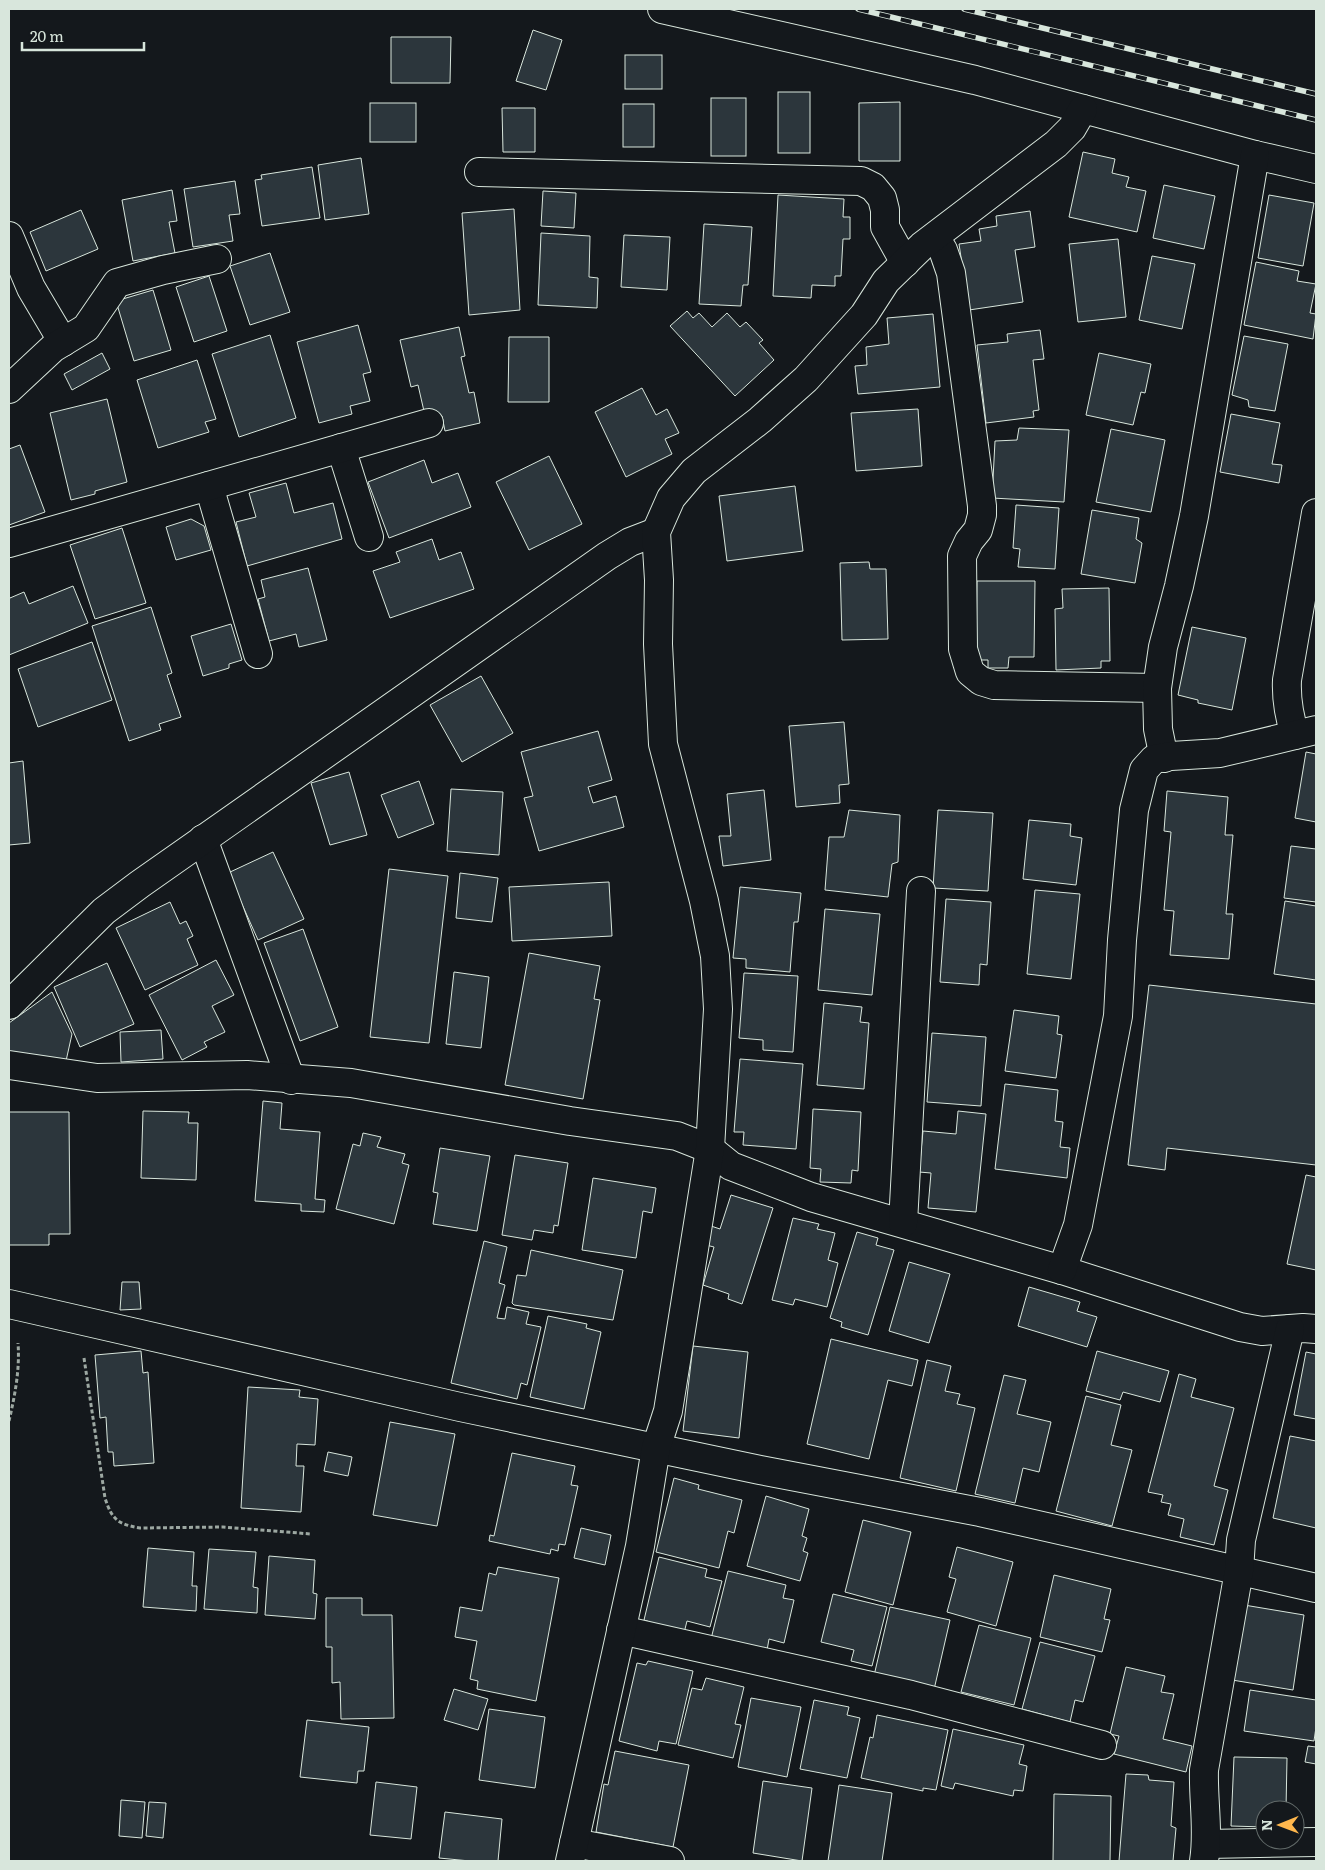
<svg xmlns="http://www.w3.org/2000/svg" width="1325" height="1870" font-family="Literata,serif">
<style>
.building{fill:#2c363c;stroke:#d8e6dc}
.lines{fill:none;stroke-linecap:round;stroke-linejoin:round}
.minor-casing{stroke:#d8e6dc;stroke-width:30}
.path{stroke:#9da8a2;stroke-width:3;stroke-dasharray:4 2.5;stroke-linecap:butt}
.minor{stroke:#14181c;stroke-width:28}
.rail-casing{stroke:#d8e6dc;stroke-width:5.5}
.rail{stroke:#14181c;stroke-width:4;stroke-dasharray:11;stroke-linecap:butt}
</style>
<rect width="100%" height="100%" fill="#14181c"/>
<!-- building -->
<g class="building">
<polygon points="533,30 562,40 546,90 516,81"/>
<polygon points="391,37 451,37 450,83 391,83"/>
<rect x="625" y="55" width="37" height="34"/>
<rect x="778" y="92" width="32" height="61"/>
<rect x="711" y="98" width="35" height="58"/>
<polygon points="900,102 900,161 859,161 859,103"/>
<rect x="370" y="103" width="46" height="39"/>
<rect x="623" y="104" width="31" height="43"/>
<polygon points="502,108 535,108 535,152 503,152"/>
<polygon points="1083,152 1115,159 1112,173 1129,177 1126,187 1146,191 1137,232 1069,217"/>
<polygon points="361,158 369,214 325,220 318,165"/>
<polygon points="312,167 320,218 262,226 255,180 262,179 261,175"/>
<polygon points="235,181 240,214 229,215 233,241 193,247 184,189"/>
<polygon points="1164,185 1215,196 1204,249 1153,238"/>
<polygon points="172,190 177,221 169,222 175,253 133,261 122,200"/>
<polygon points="543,191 576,193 574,228 541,226"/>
<polygon points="778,195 844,199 843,217 850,217 850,239 843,239 841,276 835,276 835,286 812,285 811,298 773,296"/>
<polygon points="1269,195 1314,203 1303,266 1258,258"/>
<polygon points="514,209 520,310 469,315 462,213"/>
<polygon points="81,210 98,249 46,271 30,232"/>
<polygon points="1030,211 1035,247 1015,250 1023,302 969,310 959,244 981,241 979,229 997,226 996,216"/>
<polygon points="704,224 752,227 748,285 743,285 741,306 699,304"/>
<polygon points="541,233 590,236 589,277 598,278 597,308 538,305"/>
<polygon points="624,235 670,237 667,290 621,287"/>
<polygon points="1118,239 1126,317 1078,322 1069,244"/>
<polygon points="270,253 290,312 250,325 230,266"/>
<polygon points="1152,256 1195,264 1182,329 1139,320"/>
<polygon points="1256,262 1299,271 1297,281 1316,284 1310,313 1316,314 1313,339 1244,325"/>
<polygon points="209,276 227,331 194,342 176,287"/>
<polygon points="153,290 171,350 134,361 116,301"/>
<polygon points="687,311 693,318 699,313 712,327 727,313 740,327 746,322 763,340 759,343 774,360 735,396 670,326"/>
<polygon points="933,314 940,387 858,394 855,366 867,365 866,347 889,344 887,318"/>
<polygon points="358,325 371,372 363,374 370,401 350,406 352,414 319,423 297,342"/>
<polygon points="459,327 465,356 461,357 469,393 474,392 480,423 445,431 442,416 426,420 418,385 411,387 400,340"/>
<polygon points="1040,330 1044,359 1033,360 1039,410 1033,411 1034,417 986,423 977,345 1008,342 1007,334"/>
<polygon points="270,335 296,418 239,437 212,354"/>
<polygon points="1244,336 1288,344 1275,411 1249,407 1248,400 1232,395"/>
<polygon points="509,337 549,337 549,402 508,402"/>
<polygon points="102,353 110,369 72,390 64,374"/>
<polygon points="1099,353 1151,364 1145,393 1141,392 1133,425 1086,415"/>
<polygon points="197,360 216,419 205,422 209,432 158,448 137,380"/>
<polygon points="642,388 656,415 667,409 679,433 665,439 672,454 626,477 595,412"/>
<polygon points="107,399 127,482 95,491 95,494 71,500 50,413"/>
<polygon points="918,409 922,466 856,471 851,413"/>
<polygon points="1231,414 1280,423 1272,464 1282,465 1279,483 1220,472"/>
<polygon points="1019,428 1069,430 1064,502 992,498 995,441 1017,440"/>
<polygon points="1111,429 1165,440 1151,512 1096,502"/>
<polygon points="20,445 45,512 9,525 9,449"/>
<polygon points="549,456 582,524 529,550 496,482"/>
<polygon points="424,460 432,483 458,473 471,507 389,538 368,482"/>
<polygon points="286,483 294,513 333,503 342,539 247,566 236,522 256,517 249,493"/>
<polygon points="795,486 803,551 727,561 719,496"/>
<polygon points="1016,505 1059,508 1055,569 1018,567 1020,549 1013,548"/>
<polygon points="1092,510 1139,518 1136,539 1142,543 1135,583 1081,574"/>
<polygon points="191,519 204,526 211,550 176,560 166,527"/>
<polygon points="122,528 146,603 95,619 70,545"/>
<polygon points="432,539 439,560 461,552 474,589 390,618 373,571 400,562 396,552"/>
<polygon points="869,562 870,569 886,569 888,639 842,640 840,563"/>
<polygon points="308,568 327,640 299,647 296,634 269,641 258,599 265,597 261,580"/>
<polygon points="977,581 1035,581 1034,657 1009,657 1008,668 988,668 988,660 976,660"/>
<polygon points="73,586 88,623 9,655 9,596 10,598 24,592 29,604"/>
<polygon points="1109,588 1110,661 1101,661 1101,668 1056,670 1055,609 1063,608 1062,589"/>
<polygon points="151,607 172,673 167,675 181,717 159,724 161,730 129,741 92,626"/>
<polygon points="231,624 242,660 229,664 229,668 203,676 191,636"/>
<polygon points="1192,627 1246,638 1232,710 1198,703 1198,700 1178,695"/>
<polygon points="92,642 112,700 38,727 18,669"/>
<polygon points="481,676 513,733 462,762 430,705"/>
<polygon points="844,722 849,784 839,785 840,803 796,807 789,726"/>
<polygon points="598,731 612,780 588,787 593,803 616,796 624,827 539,851 524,798 533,796 521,752"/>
<polygon points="1306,752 1316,754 1316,822 1295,818"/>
<polygon points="23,761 30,843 9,845 9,763"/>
<polygon points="349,772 367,835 330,845 311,783"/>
<polygon points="419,781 434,824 398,838 381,795"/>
<polygon points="451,789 503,792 499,855 447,851"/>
<polygon points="764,790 771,860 723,866 719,836 731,836 727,794"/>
<polygon points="1167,791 1228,797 1225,835 1233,835 1226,914 1233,914 1229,959 1170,955 1174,911 1164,910 1171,832 1164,831"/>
<polygon points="849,810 900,815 898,862 892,864 888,897 825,890 829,837 844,837"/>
<polygon points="938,810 993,813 988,891 933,888"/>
<polygon points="1029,820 1071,824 1070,836 1082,838 1076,885 1023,879"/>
<polygon points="1291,846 1316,849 1316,902 1284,898"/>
<polygon points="273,852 304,919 258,940 228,873"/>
<polygon points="389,869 448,876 429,1043 370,1037"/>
<polygon points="460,873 498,878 492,922 456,918"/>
<polygon points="609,882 612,936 512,941 509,887"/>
<polygon points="740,887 801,893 798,922 794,922 790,972 746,968 746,959 733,958"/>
<polygon points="1035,890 1080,894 1071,979 1027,974"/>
<polygon points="946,899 991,902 987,965 980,964 979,985 940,982"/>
<polygon points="1285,901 1316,906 1316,980 1274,974"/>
<polygon points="170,902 180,924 186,921 193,936 187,939 198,965 145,990 116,928"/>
<polygon points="825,909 880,914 872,995 818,990"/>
<polygon points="303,929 338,1027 300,1041 264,943"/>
<polygon points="529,953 600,966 594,999 600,1000 583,1099 505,1085"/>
<polygon points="216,960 234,995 212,1006 225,1032 204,1042 207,1047 182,1060 149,995"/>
<polygon points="107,963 134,1024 80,1047 54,987"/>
<polygon points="454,972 489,977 481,1048 446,1044"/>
<polygon points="744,973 798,976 793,1052 763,1050 763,1040 739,1038"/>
<polygon points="1149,985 1316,1004 1316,1165 1167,1148 1165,1170 1128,1165"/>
<polygon points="52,992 72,1034 66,1061 9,1052 9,1023"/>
<polygon points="824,1003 862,1007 860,1022 869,1023 864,1089 817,1085"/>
<polygon points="1014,1010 1059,1016 1057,1034 1062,1035 1056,1078 1005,1071"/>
<polygon points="161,1030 163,1059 121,1062 120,1032"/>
<polygon points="932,1033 986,1037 981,1106 927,1102"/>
<polygon points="740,1059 803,1064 796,1149 743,1145 744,1132 734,1132"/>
<polygon points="1005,1084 1058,1090 1055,1121 1063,1122 1060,1147 1070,1148 1067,1178 995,1169"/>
<polygon points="263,1101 282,1103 280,1129 320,1132 315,1199 325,1200 324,1212 301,1211 301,1204 255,1201"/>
<polygon points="813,1109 861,1112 858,1171 852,1170 851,1183 820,1182 821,1169 810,1168"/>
<polygon points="143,1111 189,1112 188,1123 198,1123 196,1180 141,1178"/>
<polygon points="958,1111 986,1114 976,1212 928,1208 931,1173 919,1172 923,1131 956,1134"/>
<polygon points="9,1112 69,1112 70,1234 49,1234 49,1245 9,1245"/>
<polygon points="363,1133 381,1137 377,1147 405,1154 402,1163 409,1165 394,1224 336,1209 353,1144 360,1146"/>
<polygon points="440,1148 490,1156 477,1231 433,1224 438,1193 433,1192"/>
<polygon points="515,1155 568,1163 558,1226 554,1225 553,1233 534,1230 532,1240 502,1235"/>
<polygon points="1306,1175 1316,1177 1316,1270 1287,1264"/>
<polygon points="593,1178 656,1188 652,1213 643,1211 636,1258 582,1250"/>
<polygon points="731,1195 773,1208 742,1304 728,1299 729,1294 703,1285 714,1247 706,1245 711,1226 720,1229"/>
<polygon points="793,1218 819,1224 817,1229 835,1233 828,1260 838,1263 827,1307 795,1299 793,1305 772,1300"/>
<polygon points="857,1232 878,1238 876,1245 894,1250 868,1335 841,1327 842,1322 830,1318"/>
<polygon points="484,1241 507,1247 499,1283 505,1285 497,1318 505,1319 507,1307 529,1312 526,1324 541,1327 527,1385 521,1383 517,1399 451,1383"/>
<polygon points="531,1250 623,1270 613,1320 514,1305 512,1303 517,1275 526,1276"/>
<polygon points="909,1262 950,1274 929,1343 889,1331"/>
<polygon points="122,1282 139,1282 141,1309 120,1310"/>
<polygon points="1029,1287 1080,1302 1077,1311 1097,1317 1087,1347 1018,1326"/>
<polygon points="548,1316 587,1324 586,1328 601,1332 584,1409 530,1397"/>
<polygon points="831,1339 918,1360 912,1386 888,1380 869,1459 807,1444"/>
<polygon points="693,1346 748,1352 739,1438 683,1431"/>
<polygon points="141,1351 143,1373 148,1372 154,1463 114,1466 113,1452 108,1452 106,1417 100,1418 95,1355"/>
<polygon points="1097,1351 1169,1371 1160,1402 1123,1392 1120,1400 1086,1391"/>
<polygon points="1306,1352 1316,1354 1316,1419 1294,1415"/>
<polygon points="927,1360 951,1366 945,1391 960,1394 957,1404 975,1408 956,1491 900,1478"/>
<polygon points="1179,1374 1196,1379 1191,1397 1234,1408 1214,1486 1228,1490 1214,1545 1180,1537 1184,1519 1168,1515 1171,1504 1161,1502 1163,1495 1148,1492"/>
<polygon points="1004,1375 1026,1380 1017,1414 1051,1422 1039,1472 1023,1468 1015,1503 975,1494"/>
<polygon points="248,1387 300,1390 299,1397 318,1399 315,1445 297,1444 296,1466 304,1466 301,1512 241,1508"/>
<polygon points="1086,1396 1121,1405 1111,1445 1132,1450 1112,1526 1056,1511"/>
<polygon points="390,1422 455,1434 437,1526 373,1515"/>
<polygon points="1290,1436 1316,1441 1316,1528 1273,1518"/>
<polygon points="328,1452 352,1457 348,1476 324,1471"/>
<polygon points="512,1453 575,1466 571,1485 578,1486 565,1545 559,1544 558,1551 551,1549 550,1554 489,1541 490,1535 494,1536"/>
<polygon points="674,1478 699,1485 698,1489 742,1500 734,1533 728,1531 719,1568 656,1552"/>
<polygon points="766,1496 809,1509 802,1536 807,1538 803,1551 808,1553 800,1581 747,1566"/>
<polygon points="863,1520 911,1532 893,1605 845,1592"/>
<polygon points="581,1528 611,1535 605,1565 574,1558"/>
<polygon points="957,1547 1013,1562 996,1626 947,1612 956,1579 949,1577"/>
<polygon points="148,1548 194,1552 192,1586 197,1586 196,1611 143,1607"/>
<polygon points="209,1549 256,1552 253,1587 258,1588 257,1613 204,1609"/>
<polygon points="269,1556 315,1560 313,1593 317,1594 315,1619 265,1615"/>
<polygon points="659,1557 707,1569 705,1577 722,1581 710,1627 687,1621 683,1637 649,1628 650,1622 644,1620"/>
<polygon points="498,1567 559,1578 536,1701 477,1689 478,1681 470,1679 477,1641 455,1637 460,1607 482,1611 489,1573 496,1575"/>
<polygon points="728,1571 786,1585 783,1598 794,1600 784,1643 769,1639 766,1656 710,1643"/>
<polygon points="1054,1575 1111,1589 1104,1619 1110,1620 1102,1652 1040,1637"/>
<polygon points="833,1594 887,1607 872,1666 851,1661 854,1650 821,1642"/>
<polygon points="326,1598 362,1598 362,1615 392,1615 394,1718 341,1719 340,1682 332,1683 332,1647 326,1647"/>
<polygon points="1244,1605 1304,1615 1293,1690 1232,1680"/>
<polygon points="890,1607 950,1620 933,1694 873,1680"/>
<polygon points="979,1625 1031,1638 1014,1705 961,1692"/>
<polygon points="1040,1642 1095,1656 1083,1702 1075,1700 1070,1722 1022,1709"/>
<polygon points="648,1661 693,1671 676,1744 659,1741 657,1751 619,1741 637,1663 646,1665"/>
<polygon points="1126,1667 1165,1676 1161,1692 1174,1694 1163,1739 1192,1746 1186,1772 1114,1754 1119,1736 1110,1734"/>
<polygon points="706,1678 744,1687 735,1724 741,1725 733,1758 678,1745 692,1688 702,1690"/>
<polygon points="454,1689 488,1699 478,1730 444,1720"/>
<polygon points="1250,1690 1316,1700 1316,1727 1314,1741 1244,1731"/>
<polygon points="751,1698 801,1707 787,1777 738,1767"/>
<polygon points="814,1700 849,1707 847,1715 860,1718 847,1778 800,1769"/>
<polygon points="489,1709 545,1717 535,1788 479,1780"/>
<polygon points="877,1715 948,1730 936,1790 923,1788 923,1791 861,1778 870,1737 873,1738"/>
<polygon points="307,1720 369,1727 364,1771 358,1771 357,1783 300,1777"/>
<polygon points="953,1729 1024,1745 1019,1764 1027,1766 1023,1791 1014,1790 1013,1796 955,1783 953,1789 941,1786"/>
<polygon points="1308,1746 1316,1747 1316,1764 1305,1762"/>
<polygon points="615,1751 689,1765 673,1847 596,1832 604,1784 608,1785"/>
<polygon points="1234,1757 1287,1758 1286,1810 1265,1810 1265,1827 1231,1826"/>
<polygon points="1126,1774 1148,1775 1149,1780 1174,1782 1171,1826 1176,1828 1173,1861 1119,1861"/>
<polygon points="763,1781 812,1788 802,1861 753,1853"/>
<polygon points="376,1782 417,1787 411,1839 370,1835"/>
<polygon points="839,1785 892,1793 882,1861 828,1861"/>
<polygon points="1054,1794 1111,1796 1110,1861 1053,1861"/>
<polygon points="121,1800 145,1802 142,1838 119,1836"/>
<polygon points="149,1802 166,1803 163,1838 146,1836"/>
<polygon points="445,1812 502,1819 498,1861 470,1861 439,1858"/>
</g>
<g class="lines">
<!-- minor casing -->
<g class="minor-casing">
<g id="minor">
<polyline points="662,9 975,80 1255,155 1316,169"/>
<polyline points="479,172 861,181 873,187 882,198 885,210 885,227 905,263"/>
<polyline points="9,236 31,288 63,342"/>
<polyline points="935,237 943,250 951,273 982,506 982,515 978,530 969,541 962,556 963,649 970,672 981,681 994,685 1157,688"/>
<polyline points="9,389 53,348 86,328 117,283 163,270 217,259"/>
<polyline points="341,448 369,537"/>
<polyline points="209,486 258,654"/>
<polyline points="9,543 429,423"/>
<path d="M1295,735C1289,716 1286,700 1287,680L1316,513"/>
<polyline points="1164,758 1158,729 1157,688 1163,647 1179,586 1194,516 1255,155"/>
<polyline points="203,839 291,1080"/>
<polyline points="9,1005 104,911 140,884 607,556 630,542 656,532"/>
<polyline points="9,1065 97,1078 247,1075 351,1083 570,1121 677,1136 710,1149 731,1166 811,1197 1062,1270 1240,1327 1262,1331 1303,1328 1316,1329"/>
<polyline points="903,1223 921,891"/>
<polyline points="1062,1270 1078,1225 1118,1016 1122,940 1134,810 1144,770 1154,759 1171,756 1220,753 1316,730"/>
<polyline points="9,1304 460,1407 760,1470 980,1512 1316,1588"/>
<polyline points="621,1630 911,1695 1102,1745"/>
<polyline points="574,1843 670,1861"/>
<polyline points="1207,1844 1316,1842"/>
<polyline points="570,1861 640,1546 656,1448 668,1411 710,1149 718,1009 715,956 704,901 663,744 658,644 659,580 656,532 671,498 694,471 760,420 806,379 864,315 886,281 922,246 1056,144 1072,128 1083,109"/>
<path d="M1204,1861C1209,1831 1203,1800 1204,1770L1239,1571L1241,1540L1290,1329"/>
</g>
</g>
<!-- path -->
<g class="path">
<path d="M84,1358L105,1498C112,1520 118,1524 140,1528L223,1527L311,1534"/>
<path d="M9,1421C15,1395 20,1369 18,1343"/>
</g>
<!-- minor -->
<use href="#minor" class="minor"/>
<!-- rail casing -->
<g class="rail-casing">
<g id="rail">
<polyline points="858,9 1316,120"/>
<polyline points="964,9 1316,94"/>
</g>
</g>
<!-- rail -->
<use href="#rail" class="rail"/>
</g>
<!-- border -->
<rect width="1325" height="1870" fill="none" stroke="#d8e6dc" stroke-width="20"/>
<!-- north arrow -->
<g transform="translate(1280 1825) rotate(269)"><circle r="24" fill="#14181c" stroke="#626a69"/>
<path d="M0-4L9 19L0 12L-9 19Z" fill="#ffb74d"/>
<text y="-8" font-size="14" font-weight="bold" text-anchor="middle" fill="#d8e6dc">N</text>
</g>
<!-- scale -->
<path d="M22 42v8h122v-8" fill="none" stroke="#d8e6dc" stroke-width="2.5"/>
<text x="30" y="42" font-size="15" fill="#d8e6dc" stroke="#14181c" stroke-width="4" paint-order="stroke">20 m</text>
</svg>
